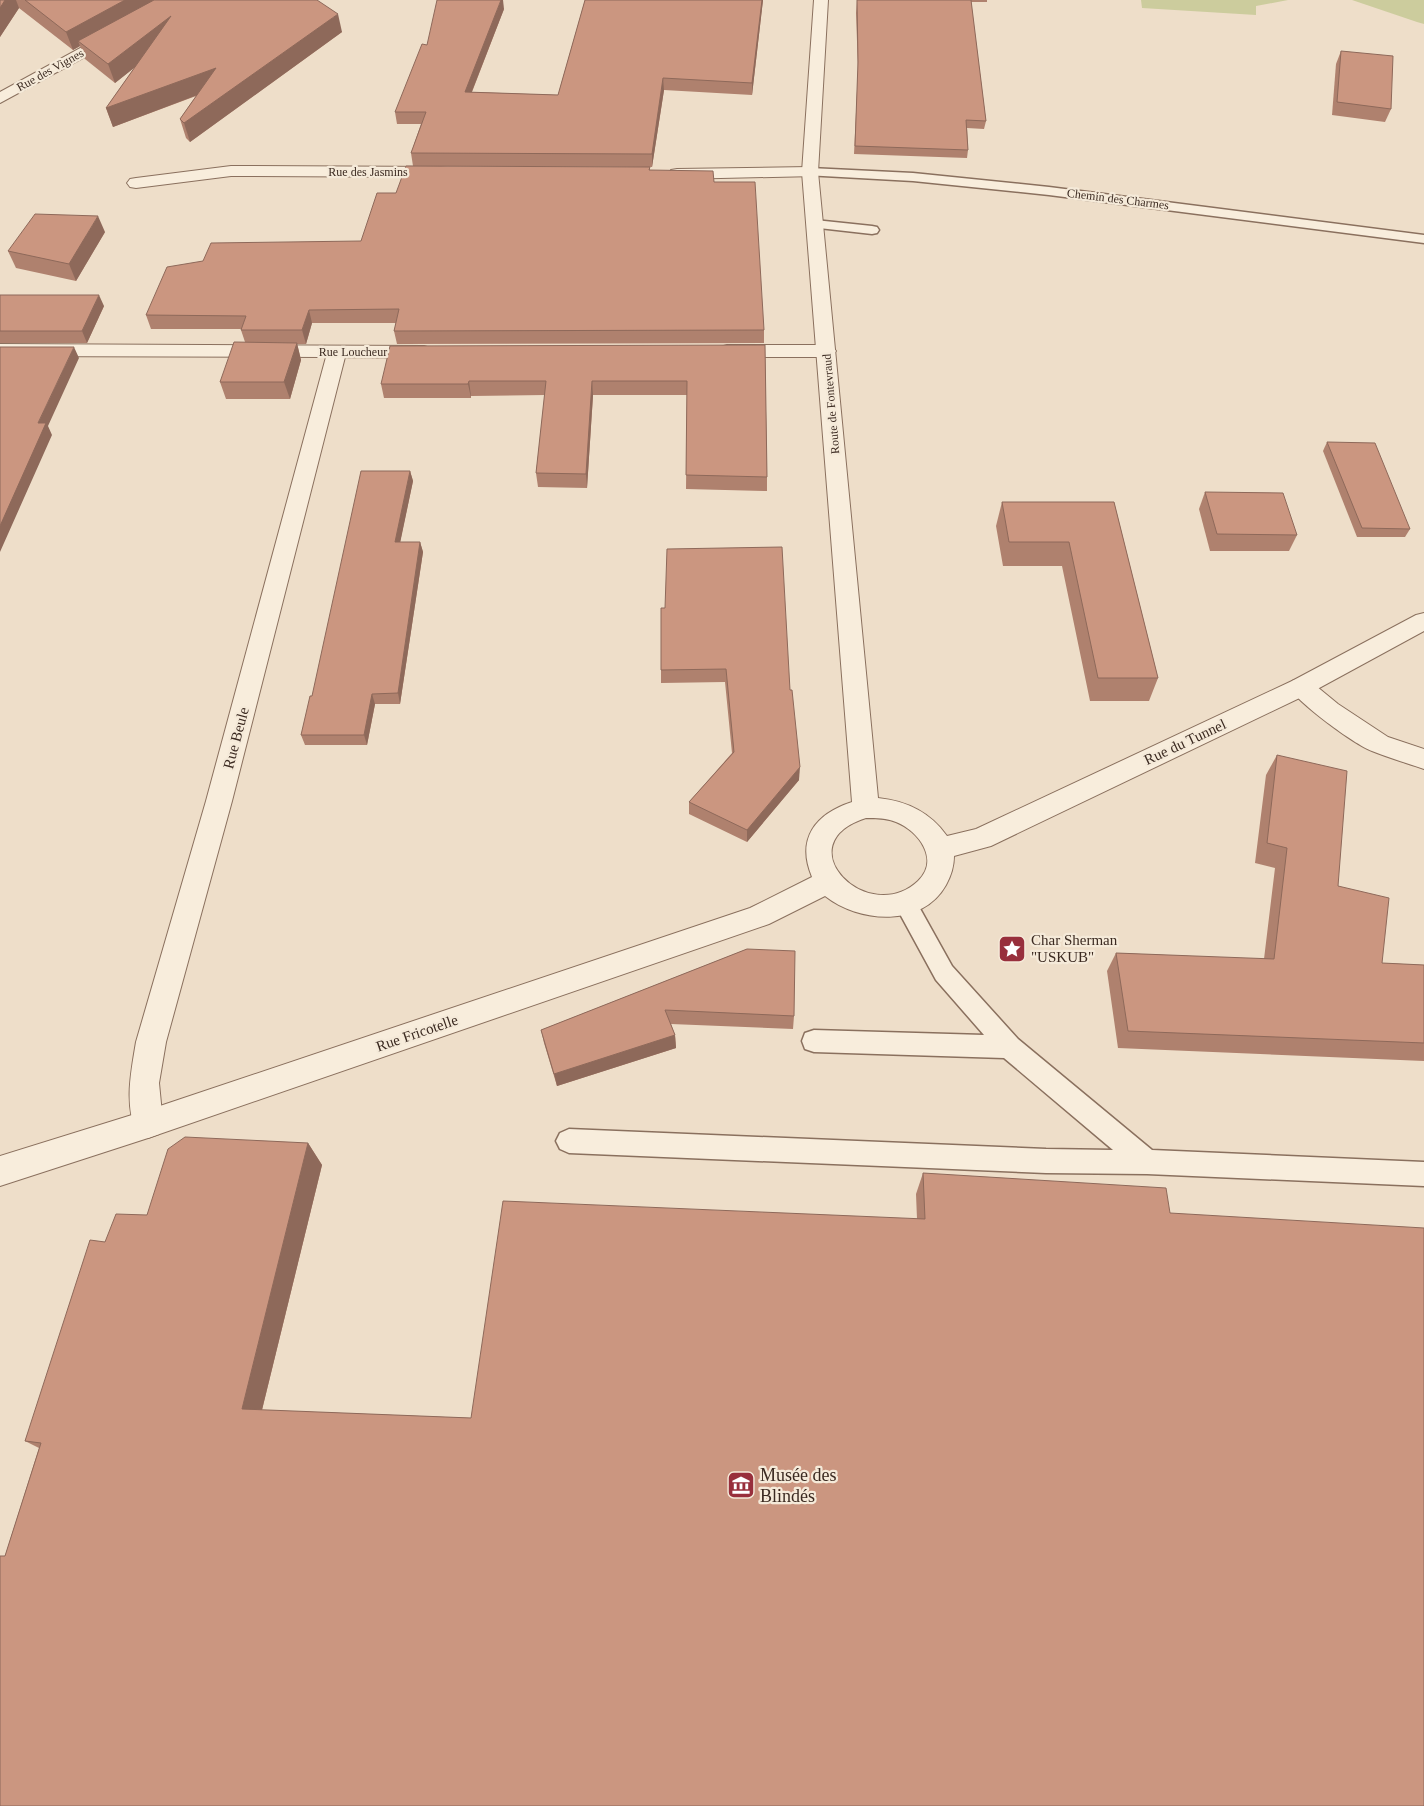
<svg xmlns="http://www.w3.org/2000/svg" width="1424" height="1806" font-family="Georgia,serif">
<style>
.green{fill:#cccc9d}
.lines{fill:none;stroke-linecap:round;stroke-linejoin:round}
.service-casing{stroke:#8a705e;stroke-width:3}
.minor-casing{stroke:#8a705e;stroke-width:2}
.tertiary-casing{stroke:#8a705e;stroke-width:2}
.service{fill:#f8eddc;fill-rule:evenodd}
.minor{fill:#f8eddc;fill-rule:evenodd}
.tertiary{fill:#f8eddc;fill-rule:evenodd}
.wall{fill:#af816e}
.shaded-wall{fill:#8e695a}
.building{fill:#cb9680;stroke:#8e695a}
.labels{text-anchor:middle;stroke-width:4.5;stroke-linejoin:round;paint-order:stroke}
.far-street-label{font-size:12px;fill:#3b2a21;stroke:#f5ead9}
.street-label{font-size:15px;fill:#3b2a21;stroke:#f5ead9}
.poi-label{font-size:15px;fill:#3b2a21;stroke:#f5ead9;text-anchor:start}
.near-poi-label{font-size:18px;fill:#3b2a21;stroke:#f5ead9;text-anchor:start}
</style>
<rect width="100%" height="100%" fill="#eedec9"/>
<!-- green -->
<g class="green">
<polygon points="1141,0 1288,0 1256,6 1256,15 1142,8"/>
<polygon points="1352,0 1424,0 1424,24 1417,22"/>
</g>
<g class="lines">
<!-- service casing -->
<g class="service-casing">
<g id="service">
<polygon points="810,168 913,173 1049,187 1424,235 1424,243 1049,195 913,181 805,175 803,172 805,169"/>
<polygon points="815,220 872,226 877,227 879,230 877,233 872,234 810,227 808,224 810,221"/>
<polygon points="905,894 913,896 952,966 1018,1039 1152,1150 1424,1162 1424,1186 1147,1174 1046,1173 569,1153 560,1149 556,1141 560,1133 569,1129 1046,1149 1113,1150 1004,1058 814,1052 805,1049 802,1041 805,1033 814,1030 984,1035 936,980 894,903 897,896"/>
</g>
</g>
<!-- minor casing -->
<g class="minor-casing">
<g id="minor">
<polygon points="168,0 186,0 184,3 0,103 0,92"/>
<polygon points="231,166 441,167 447,168 449,172 447,176 441,177 231,176 136,188 130,187 127,183 130,179 136,178"/>
<polygon points="810,167 816,168 818,172 816,176 677,179 671,178 669,174 671,170 677,169"/>
<path d="M0,344L424,346L431,348L434,352L431,356L424,358L345,357L232,801L166,1042L159,1083L163,1124L159,1134L148,1138L137,1134C124,1105 131,1072 136,1042L206,801L326,357L0,356Z"/>
<polygon points="727,345 826,345 833,347 836,351 833,355 826,357 727,357 720,355 717,351 720,347"/>
<path d="M1301,678L1310,681L1338,704L1388,737L1424,749V769C1407,763 1389,758 1372,751C1354,744 1298,703 1289,687L1292,681Z"/>
</g>
</g>
<!-- tertiary casing -->
<g class="tertiary-casing">
<path id="tertiary" d="M814,0H828L818,172L878,798C907,801 930,812 947,836L976,829L1292,681L1416,615L1424,613V631L1310,693L991,846L954,856C954,866 951,876 946,885C922,928 859,923 825,896L769,924L148,1138L0,1186V1156L148,1110L750,908L812,877C796,839 815,814 852,802L802,172ZM866,818C876,818 887,818 896,822C919,831 940,860 918,881C868,928 784,844 866,818Z"/>
</g>
<!-- service -->
<use href="#service" class="service"/>
<!-- minor -->
<use href="#minor" class="minor"/>
<!-- tertiary -->
<use href="#tertiary" class="tertiary"/>
</g>
<!-- wall -->
<g class="wall">
<polygon points="0,0 317,0 342,32 190,142 186,138 180,119 196,96 113,127 106,108 135,67 115,83 85,59 80,46 73,50 19,8 0,37"/>
<polygon points="585,0 763,0 752,95 664,90 652,167 413,166 411,153 421,124 397,124 395,112 427,45 504,9 472,92 558,95"/>
<polygon points="857,0 987,0 987,2 971,2 986,121 984,129 967,128 968,150 967,158 854,154 858,70 856,13"/>
<polygon points="1341,51 1391,109 1385,122 1332,115 1336,64"/>
<polygon points="650,167 650,170 714,182 764,330 764,343 397,344 394,331 396,323 312,323 306,344 297,344 301,360 290,399 226,399 220,382 245,342 241,330 241,329 151,329 146,315 361,241 396,193"/>
<polygon points="105,232 76,281 16,268 8,251"/>
<polygon points="0,295 104,306 87,343 0,343"/>
<polygon points="765,345 767,477 767,491 686,489 687,395 593,395 587,488 538,487 536,473 545,395 471,396 471,398 384,398 381,384"/>
<polygon points="1327,442 1410,529 1405,537 1357,537 1323,451"/>
<polygon points="410,471 413,481 400,542 420,542 423,552 400,704 375,704 367,745 305,745 301,735 312,696"/>
<polygon points="1205,492 1297,535 1289,551 1210,551 1199,509"/>
<polygon points="1002,502 1114,502 1158,678 1149,701 1090,701 1062,566 1003,566 996,526"/>
<polygon points="661,608 790,690 799,780 747,842 689,814 689,802 732,753 725,682 661,683"/>
<polygon points="1277,755 1338,886 1382,963 1424,965 1424,1061 1118,1048 1107,971 1116,953 1264,959 1275,868 1255,863 1266,775"/>
<polygon points="747,949 794,1016 793,1029 671,1024 675,1035 676,1048 557,1086 544,1043 541,1030"/>
<polygon points="308,1143 322,1165 262,1410 471,1418 917,1219 916,1194 923,1173 1170,1213 5,1556 39,1448 25,1441 105,1242 147,1215"/>
</g>
<!-- shaded-wall -->
<g class="shaded-wall">
<polygon points="5,0 16,0 19,8 0,37 0,8"/>
<polygon points="125,0 164,0 78,41 80,46 73,50 66,32"/>
<polygon points="501,0 503,0 504,9 467,104 465,92"/>
<polygon points="762,0 763,0 752,95 752,83"/>
<polygon points="338,14 342,32 190,142 184,123"/>
<polygon points="171,16 177,34 115,83 108,64"/>
<polygon points="216,68 221,86 113,127 106,108"/>
<polygon points="663,78 664,90 652,167 652,154"/>
<polygon points="98,216 105,232 76,281 69,264"/>
<polygon points="99,295 104,306 87,343 82,331"/>
<polygon points="309,310 312,323 306,344 302,330"/>
<polygon points="297,343 301,360 290,399 284,382"/>
<polygon points="74,347 79,358 48,426 52,435 0,552 0,526 38,423"/>
<polygon points="469,381 471,396 471,398 468,384"/>
<polygon points="592,381 593,395 587,488 586,474"/>
<polygon points="410,471 413,481 398,553 395,542"/>
<polygon points="420,542 423,552 400,704 398,693"/>
<polygon points="372,694 375,704 367,745 364,735"/>
<polygon points="800,767 799,780 747,842 747,830"/>
<polygon points="675,1035 676,1048 557,1086 554,1074"/>
<polygon points="308,1143 322,1165 259,1422 242,1409"/>
</g>
<!-- building -->
<g class="building">
<polygon points="0,0 5,0 0,8"/>
<polygon points="25,0 125,0 66,32"/>
<polygon points="154,0 317,0 338,14 184,123 180,119 216,68 106,108 171,16 108,64 78,41"/>
<polygon points="437,0 501,0 465,92 558,95 585,0 762,0 752,83 663,78 652,154 411,153 426,112 395,112 422,44 427,45"/>
<polygon points="857,0 971,0 986,121 966,120 968,150 855,146 858,62"/>
<polygon points="1341,51 1393,56 1391,109 1337,102"/>
<polygon points="406,166 650,167 649,170 713,171 714,182 755,182 764,330 394,331 399,309 309,310 302,330 241,330 246,316 146,315 167,267 203,261 211,243 361,241 377,193 396,193"/>
<polygon points="35,214 98,216 69,264 8,251"/>
<polygon points="0,295 99,295 82,331 0,331"/>
<polygon points="234,342 297,343 284,382 220,382"/>
<polygon points="765,345 767,477 686,475 687,381 592,381 586,474 536,473 546,381 469,381 468,384 381,384 390,346"/>
<polygon points="0,347 74,347 38,423 46,423 0,526"/>
<polygon points="1327,442 1375,443 1410,529 1362,528"/>
<polygon points="361,471 410,471 395,542 420,542 398,693 372,694 364,735 301,735 310,696 312,696"/>
<polygon points="1205,492 1283,493 1297,535 1217,534"/>
<polygon points="1002,502 1114,502 1158,678 1098,678 1069,542 1009,542"/>
<polygon points="782,547 790,690 792,690 800,767 747,830 689,802 734,752 726,669 661,670 661,608 665,608 667,549"/>
<polygon points="1277,755 1347,771 1338,886 1389,898 1382,963 1424,965 1424,1043 1128,1031 1116,953 1274,959 1287,848 1267,843"/>
<polygon points="747,949 795,951 794,1016 665,1010 675,1035 554,1074 541,1030"/>
<polygon points="185,1137 308,1143 242,1409 471,1418 503,1201 925,1219 923,1173 1166,1188 1170,1213 1424,1228 1424,1806 0,1806 0,1556 5,1556 41,1443 25,1441 90,1240 105,1242 116,1214 147,1215 168,1149"/>
</g>
<!-- icons -->
<defs>
<g id="sight-square" transform="scale(1.4375)"><rect x="-9" y="-9" width="18" height="18" rx="4" fill="#982f3c" stroke="#f5ead9"/><path d="M0-6L1.8-2.2L6-1.7L2.9 1.2L3.7 5.4L0 3.3L-3.7 5.4L-2.9 1.2L-6-1.7L-1.8-2.2Z" fill="#fff"/></g>
<g id="museum-square" transform="scale(1.4375)"><rect x="-9" y="-9" width="18" height="18" rx="4" fill="#982f3c" stroke="#f5ead9"/><path d="M0-6L6-3V-2H-6V-3ZM-5-1h2V3h-2ZM-1-1h2V3h-2ZM3-1h2V3H3ZM-6 4H6V6H-6Z" fill="#fff"/></g>
</defs>
<g fill-rule="evenodd">
<use href="#sight-square" x="1012" y="949"/>
<use href="#museum-square" x="741" y="1485"/>
</g>
<g class="labels">
<!-- far-street labels -->
<g class="far-street-label">
<text transform="translate(50 70) rotate(-29)" y="4">Rue des Vignes</text>
<text x="368" y="176">Rue des Jasmins</text>
<text transform="translate(1118 199) rotate(7)" y="4">Chemin des Charmes</text>
<text x="353" y="356">Rue Loucheur</text>
<text transform="translate(831 404) rotate(-95)" y="4">Route de Fontevraud</text>
</g>
<!-- street labels -->
<g class="street-label">
<text transform="translate(236 738) rotate(-75)" y="5">Rue Beule</text>
<text transform="translate(1185 742) rotate(-25)" y="5">Rue du Tunnel</text>
<text transform="translate(417 1033) rotate(-19)" y="5">Rue Fricotelle</text>
</g>
<!-- poi labels -->
<g class="poi-label">
<text x="1031" y="945">Char Sherman<tspan x="1031" dy="17">"USKUB"</tspan></text>
</g>
<!-- near-poi labels -->
<g class="near-poi-label">
<text x="760" y="1481">Musée des<tspan x="760" dy="21">Blindés</tspan></text>
</g>
</g>
</svg>
